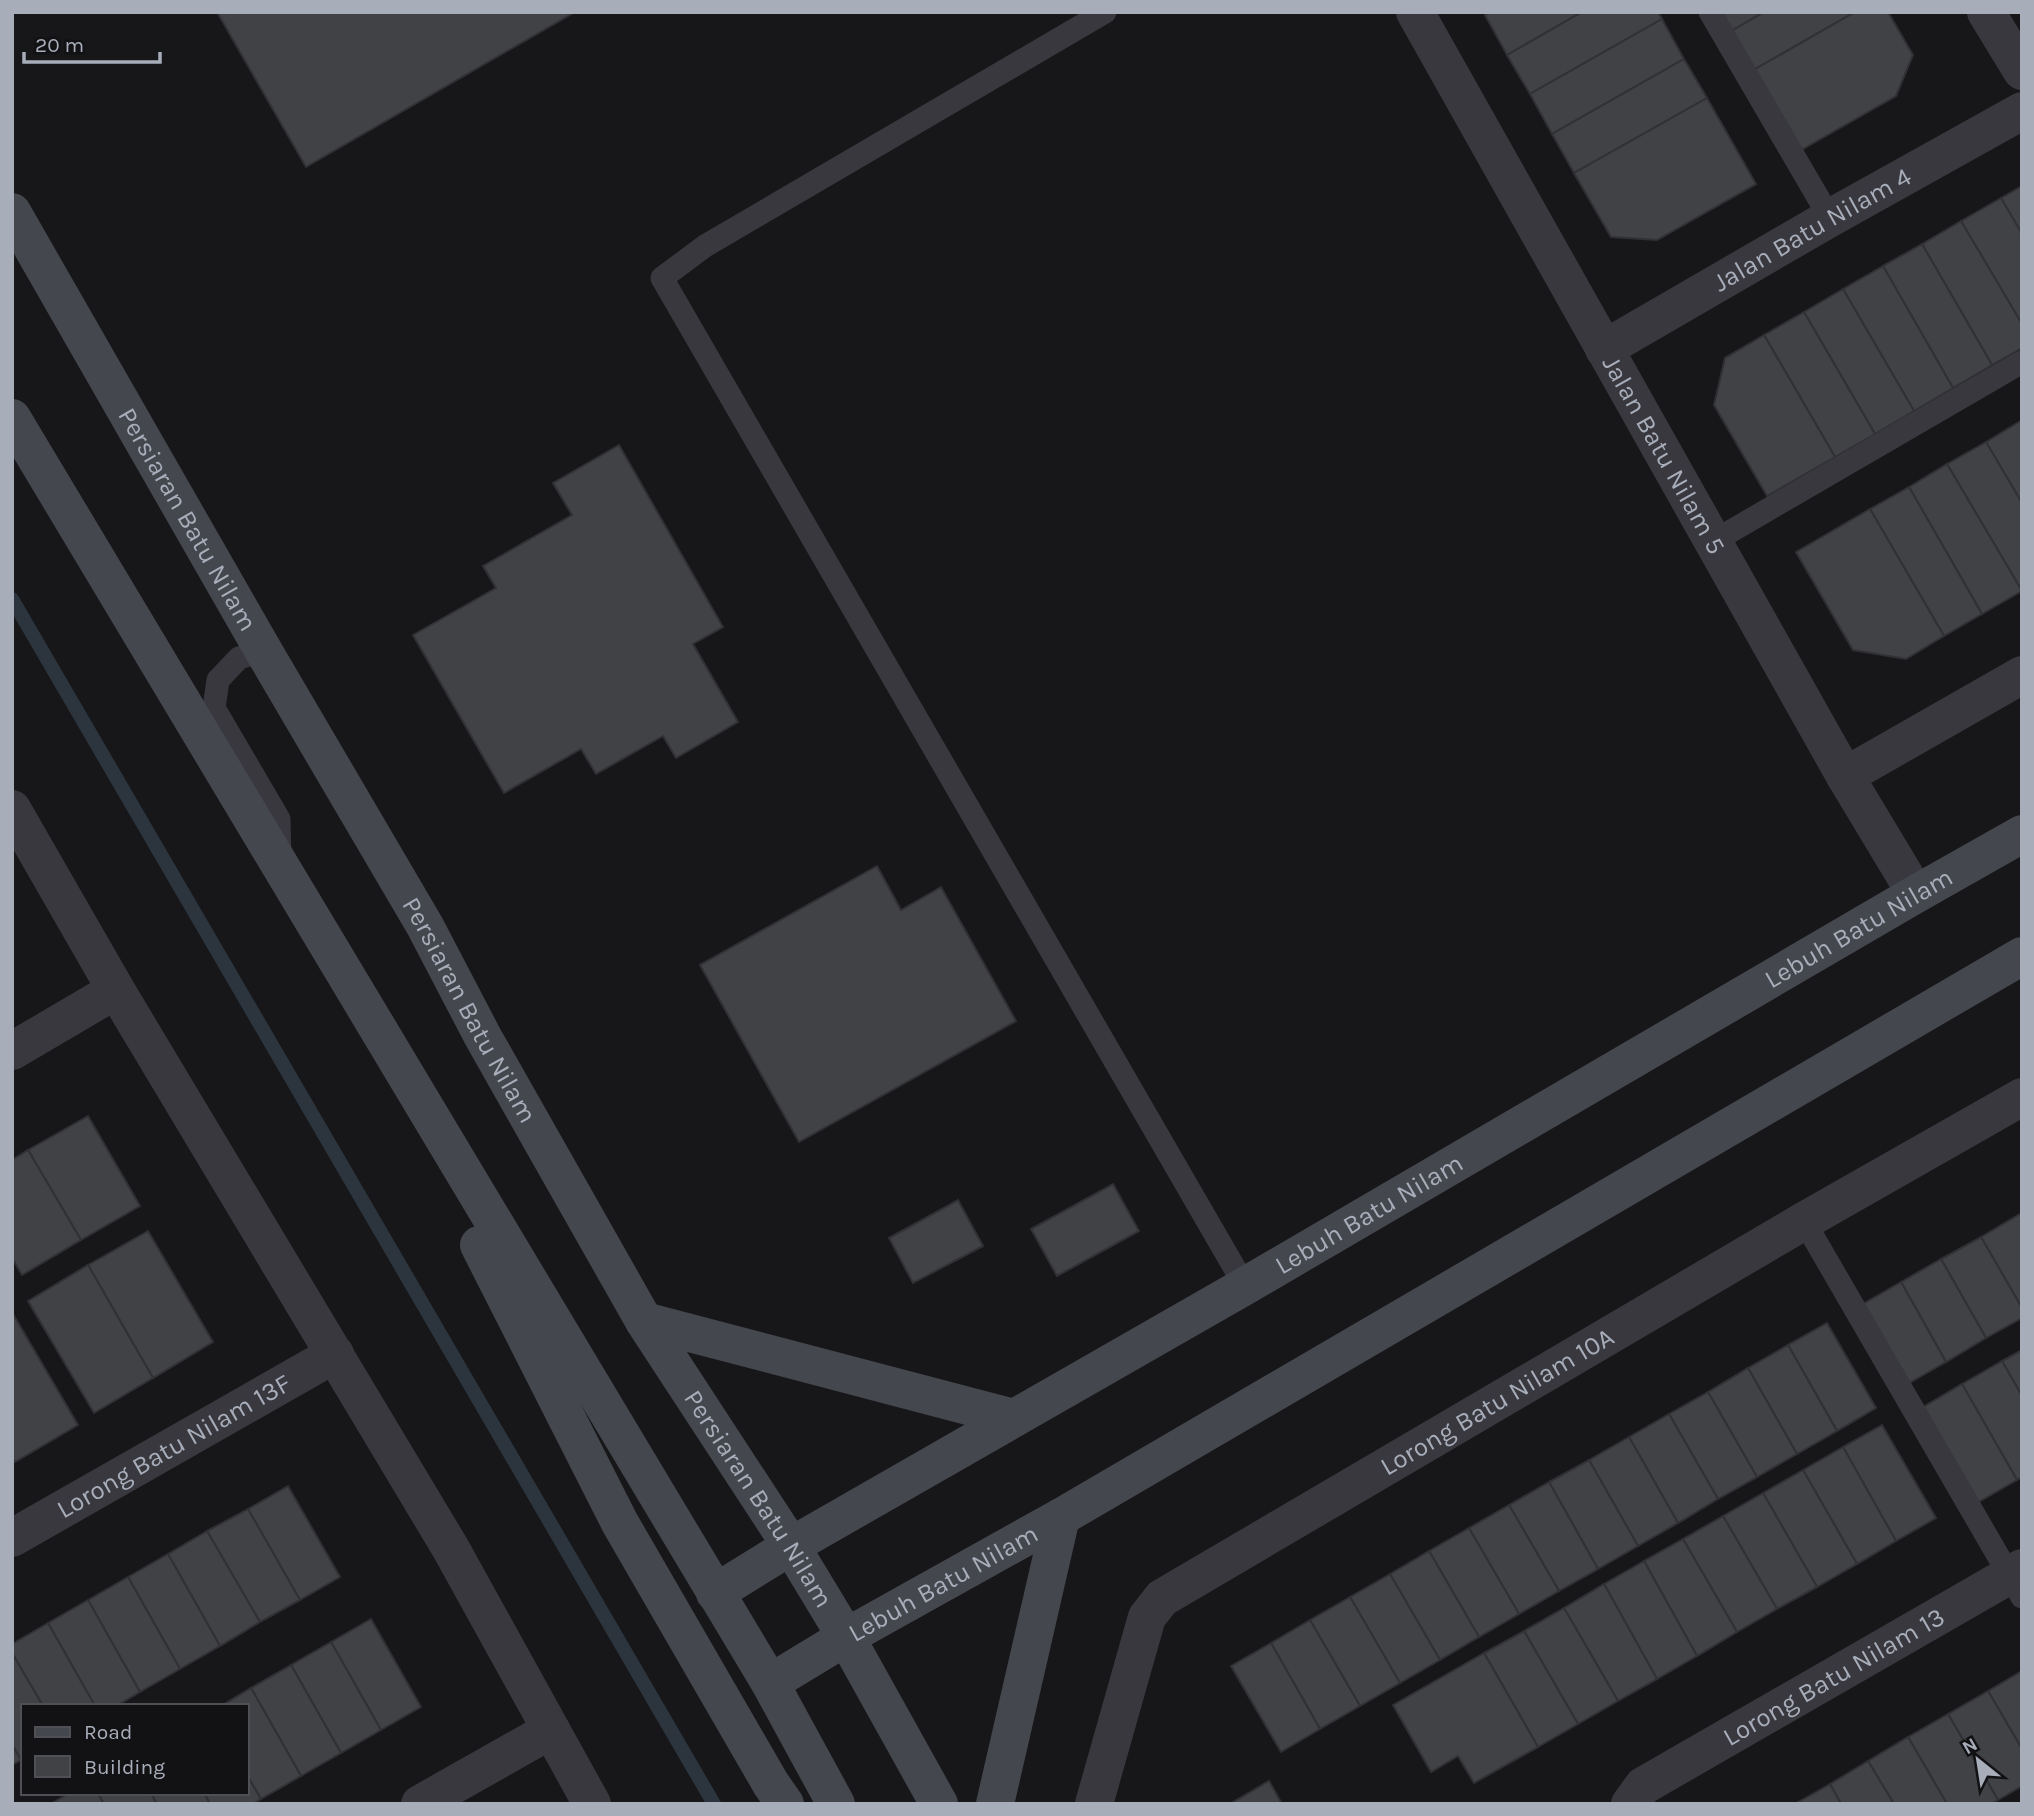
<svg xmlns="http://www.w3.org/2000/svg" width="2034" height="1816" font-family="Karla,sans-serif">
<style>
.lines{fill:none;stroke-linecap:round;stroke-linejoin:round}
.stream{stroke:#2c353e;stroke-width:14}
.building{fill:#414246;stroke:#313135;stroke-width:2}
.lane{stroke:#38383e;stroke-width:23}
.street{stroke:#38383e;stroke-width:38}
.secondary{stroke:#45474e;stroke-width:38}
.labels{text-anchor:middle;stroke-width:7;stroke-linejoin:round;paint-order:stroke}
.street-label{font-size:26px;fill:#a8adba;stroke:#121214}
</style>
<rect width="100%" height="100%" fill="#171719"/>
<g class="lines">
<!-- stream -->
<polyline class="stream" points="12,599 714,1804"/>
</g>
<!-- building -->
<g class="building">
<polygon points="217,12 575,12 306,167"/>
<polygon points="1490,12 1582,12 1507,55 1485,15"/>
<polygon points="1582,12 1658,12 1662,19 1530,94 1507,55"/>
<polygon points="1716,12 1764,12 1728,33"/>
<polygon points="1764,12 1855,12 1750,72 1728,33"/>
<polygon points="1855,12 1888,12 1913,55 1896,96 1796,153 1750,72"/>
<polygon points="1662,19 1684,59 1552,134 1530,94"/>
<polygon points="1684,59 1707,98 1574,173 1552,134"/>
<polygon points="1707,98 1756,184 1657,240 1611,237 1574,173"/>
<polygon points="2022,186 2022,234 2001,198"/>
<polygon points="2001,198 2022,234 2022,324 1961,221"/>
<polygon points="1961,221 2022,324 2022,348 1992,365 1922,244"/>
<polygon points="1922,244 1992,365 1953,388 1883,266"/>
<polygon points="1883,266 1953,388 1914,411 1843,289"/>
<polygon points="1843,289 1914,411 1875,434 1804,312"/>
<polygon points="1804,312 1875,434 1835,457 1764,335"/>
<polygon points="1764,335 1835,457 1767,496 1714,405 1725,358"/>
<polygon points="2022,420 2022,503 1986,442"/>
<polygon points="1986,442 2022,503 2022,591 1947,464"/>
<polygon points="619,445 723,627 693,644 738,722 676,758 663,736 596,774 581,749 504,793 413,635 496,588 483,566 572,515 553,483"/>
<polygon points="1947,464 2022,591 1982,614 1909,487"/>
<polygon points="1909,487 1982,614 1944,636 1870,509"/>
<polygon points="1870,509 1944,636 1906,659 1853,650 1796,552"/>
<polygon points="877,866 901,910 941,887 1016,1021 799,1142 700,965"/>
<polygon points="88,1116 140,1206 81,1240 28,1150"/>
<polygon points="28,1150 81,1240 22,1275 12,1258 12,1160"/>
<polygon points="1113,1184 1139,1231 1057,1276 1031,1229"/>
<polygon points="958,1200 983,1246 913,1283 889,1238"/>
<polygon points="2020,1214 2022,1216 2022,1308 1981,1237"/>
<polygon points="148,1231 213,1342 153,1378 88,1265"/>
<polygon points="1981,1237 2022,1308 2022,1318 1986,1338 1941,1259"/>
<polygon points="1941,1259 1986,1338 1946,1362 1901,1282"/>
<polygon points="88,1265 153,1378 94,1413 28,1301"/>
<polygon points="1901,1282 1946,1362 1906,1385 1861,1305"/>
<polygon points="13,1314 78,1425 15,1462 12,1458"/>
<polygon points="1827,1323 1876,1408 1837,1431 1788,1345"/>
<polygon points="1788,1345 1837,1431 1797,1454 1748,1368"/>
<polygon points="2022,1350 2022,1396 2002,1361"/>
<polygon points="2002,1361 2022,1396 2022,1477 2017,1480 1962,1384"/>
<polygon points="1748,1368 1797,1454 1757,1477 1708,1392"/>
<polygon points="1962,1384 2017,1480 1977,1503 1923,1407"/>
<polygon points="1708,1392 1757,1477 1718,1499 1669,1414"/>
<polygon points="1669,1414 1718,1499 1678,1523 1629,1437"/>
<polygon points="1882,1425 1936,1518 1896,1541 1843,1447"/>
<polygon points="1629,1437 1678,1523 1638,1546 1589,1460"/>
<polygon points="1843,1447 1896,1541 1857,1564 1803,1470"/>
<polygon points="1589,1460 1638,1546 1598,1569 1549,1482"/>
<polygon points="1803,1470 1857,1564 1817,1587 1763,1493"/>
<polygon points="1549,1482 1598,1569 1559,1591 1509,1505"/>
<polygon points="288,1486 340,1577 300,1600 248,1509"/>
<polygon points="1763,1493 1817,1587 1777,1609 1723,1516"/>
<polygon points="1509,1505 1559,1591 1519,1614 1469,1528"/>
<polygon points="248,1509 300,1600 260,1622 207,1531"/>
<polygon points="1723,1516 1777,1609 1737,1632 1683,1539"/>
<polygon points="1469,1528 1519,1614 1479,1637 1429,1551"/>
<polygon points="207,1531 260,1622 220,1646 168,1554"/>
<polygon points="1683,1539 1737,1632 1697,1656 1644,1561"/>
<polygon points="1429,1551 1479,1637 1440,1660 1390,1574"/>
<polygon points="168,1554 220,1646 180,1669 128,1577"/>
<polygon points="1644,1561 1697,1656 1657,1679 1604,1584"/>
<polygon points="1390,1574 1440,1660 1400,1683 1350,1597"/>
<polygon points="128,1577 180,1669 140,1692 88,1600"/>
<polygon points="1604,1584 1657,1679 1618,1701 1564,1608"/>
<polygon points="1350,1597 1400,1683 1360,1706 1310,1620"/>
<polygon points="88,1600 140,1692 116,1706 95,1706 48,1623"/>
<polygon points="1564,1608 1618,1701 1578,1724 1524,1631"/>
<polygon points="371,1619 421,1707 381,1730 331,1642"/>
<polygon points="1310,1620 1360,1706 1320,1729 1271,1643"/>
<polygon points="48,1623 95,1706 43,1706 12,1653 12,1644"/>
<polygon points="1524,1631 1578,1724 1538,1747 1484,1653"/>
<polygon points="331,1642 381,1730 341,1753 291,1665"/>
<polygon points="1271,1643 1320,1729 1281,1752 1231,1666"/>
<polygon points="12,1653 43,1706 23,1706 23,1759 21,1760 12,1745"/>
<polygon points="1484,1653 1538,1747 1474,1783 1458,1756 1431,1772 1393,1705"/>
<polygon points="291,1665 341,1753 301,1776 251,1688"/>
<polygon points="2022,1671 2022,1749 1988,1691"/>
<polygon points="251,1688 301,1776 261,1799 247,1775 247,1706 221,1706"/>
<polygon points="1988,1691 2022,1749 2022,1786 1998,1800 1948,1714"/>
<polygon points="1948,1714 1998,1800 1991,1804 1947,1804 1908,1737"/>
<polygon points="1908,1737 1947,1804 1894,1804 1868,1761"/>
<polygon points="12,1745 21,1760 12,1765"/>
<polygon points="1868,1761 1894,1804 1841,1804 1830,1784"/>
<polygon points="247,1775 261,1799 253,1804 210,1804 204,1793 247,1793"/>
<polygon points="1269,1781 1282,1804 1230,1804"/>
<polygon points="1830,1784 1841,1804 1795,1804"/>
<polygon points="69,1793 98,1793 104,1804 51,1804"/>
<polygon points="98,1793 151,1793 157,1804 104,1804"/>
<polygon points="151,1793 204,1793 210,1804 157,1804"/>
</g>
<g class="lines">
<!-- lane -->
<g class="lane">
<polyline points="1105,12 705,246 662,278 1245,1286"/>
<polyline points="1710,12 1830,218"/>
<polyline points="1714,541 2022,362"/>
<polyline points="263,650 239,658 218,680 214,708 279,819 280,858"/>
<polyline points="1804,1221 2022,1597"/>
</g>
<!-- street -->
<g class="street">
<path id="s1" d="M1415,12L1845,776L1916,894"/>
<polyline points="1986,12 2022,71"/>
<path id="s2" d="M1604,349L1830,218L2022,111"/>
<polyline points="1845,776 2022,675"/>
<polyline points="12,809 116,990 451,1549 592,1804"/>
<polyline points="12,1051 116,990"/>
<path id="s3" d="M12,1538L335,1354"/>
<polyline points="420,1804 551,1730"/>
<path id="s4" d="M1094,1804L1147,1617L1162,1598L1804,1221L2022,1097"/>
<path id="s5" d="M1630,1804L1643,1786L2022,1568"/>
</g>
<!-- secondary -->
<g class="secondary">
<path id="s6" d="M12,212L263,650L425,926L483,1037L644,1321L791,1546L846,1637L939,1804"/>
<polyline points="12,418 770,1683 836,1804"/>
<polyline points="479,1245 620,1523 771,1784 785,1804"/>
<polyline points="644,1321 1014,1418"/>
<path id="s7" d="M715,1593L791,1546L1245,1286L1916,894L2022,834"/>
<path id="s8" d="M770,1683L846,1637L1061,1517L2022,956"/>
<polyline points="995,1804 1061,1517"/>
</g>
</g>
<g class="labels">
<!-- street labels -->
<g class="street-label">
<text dy="9" stroke="none"><textPath href="#s2" startOffset="240">Jalan Batu Nilam 4</textPath></text>
<text dy="9" stroke="none"><textPath href="#s1" startOffset="508">Jalan Batu Nilam 5</textPath></text>
<text dy="9" stroke="none"><textPath href="#s6" startOffset="354">Persiaran Batu Nilam</textPath></text>
<text dy="9" stroke="none"><textPath href="#s7" startOffset="1323">Lebuh Batu Nilam</textPath></text>
<text dy="9" stroke="none"><textPath href="#s6" startOffset="920">Persiaran Batu Nilam</textPath></text>
<text dy="9" stroke="none"><textPath href="#s7" startOffset="756">Lebuh Batu Nilam</textPath></text>
<text dy="9" stroke="none"><textPath href="#s4" startOffset="607">Lorong Batu Nilam 10A</textPath></text>
<text dy="9" stroke="none"><textPath href="#s3" startOffset="186">Lorong Batu Nilam 13F</textPath></text>
<text dy="9" stroke="none"><textPath href="#s6" startOffset="1488">Persiaran Batu Nilam</textPath></text>
<text dy="9" stroke="none"><textPath href="#s8" startOffset="200">Lebuh Batu Nilam</textPath></text>
<text dy="9" stroke="none"><textPath href="#s5" startOffset="242">Lorong Batu Nilam 13</textPath></text>
</g>
</g>
<!-- border -->
<rect width="2034" height="1816" fill="none" stroke="#a8adba" stroke-width="28"/>
<!-- legend -->
<rect x="21" y="1704" width="228" height="91" fill="#121214" stroke="#4e5056" stroke-width="2"/>
<rect x="35" y="1727" width="35" height="10" fill="#45474e" stroke="#4e5056" stroke-width="2"/>
<text x="84" y="1739" font-size="21" fill="#a8adba">Road</text>
<rect x="35" y="1756" width="35" height="21" fill="#414246" stroke="#4e5056" stroke-width="2"/>
<text x="84" y="1774" font-size="21" fill="#a8adba">Building</text>
<!-- north arrow -->
<g transform="translate(1978 1760) rotate(330)" stroke="#121214" stroke-width="5" paint-order="stroke">
<path d="M0-5L12 26L0 18L-12 26Z" fill="#a8adba"/>
<text y="-10" font-size="19" font-weight="bold" text-anchor="middle" fill="#a8adba">N</text>
</g>
<!-- scale -->
<path d="M24 52v10h136v-10" fill="none" stroke="#a8adba" stroke-width="3.5"/>
<text x="35" y="52" font-size="21" fill="#a8adba" stroke="#121214" stroke-width="5" paint-order="stroke">20 m</text>
</svg>
